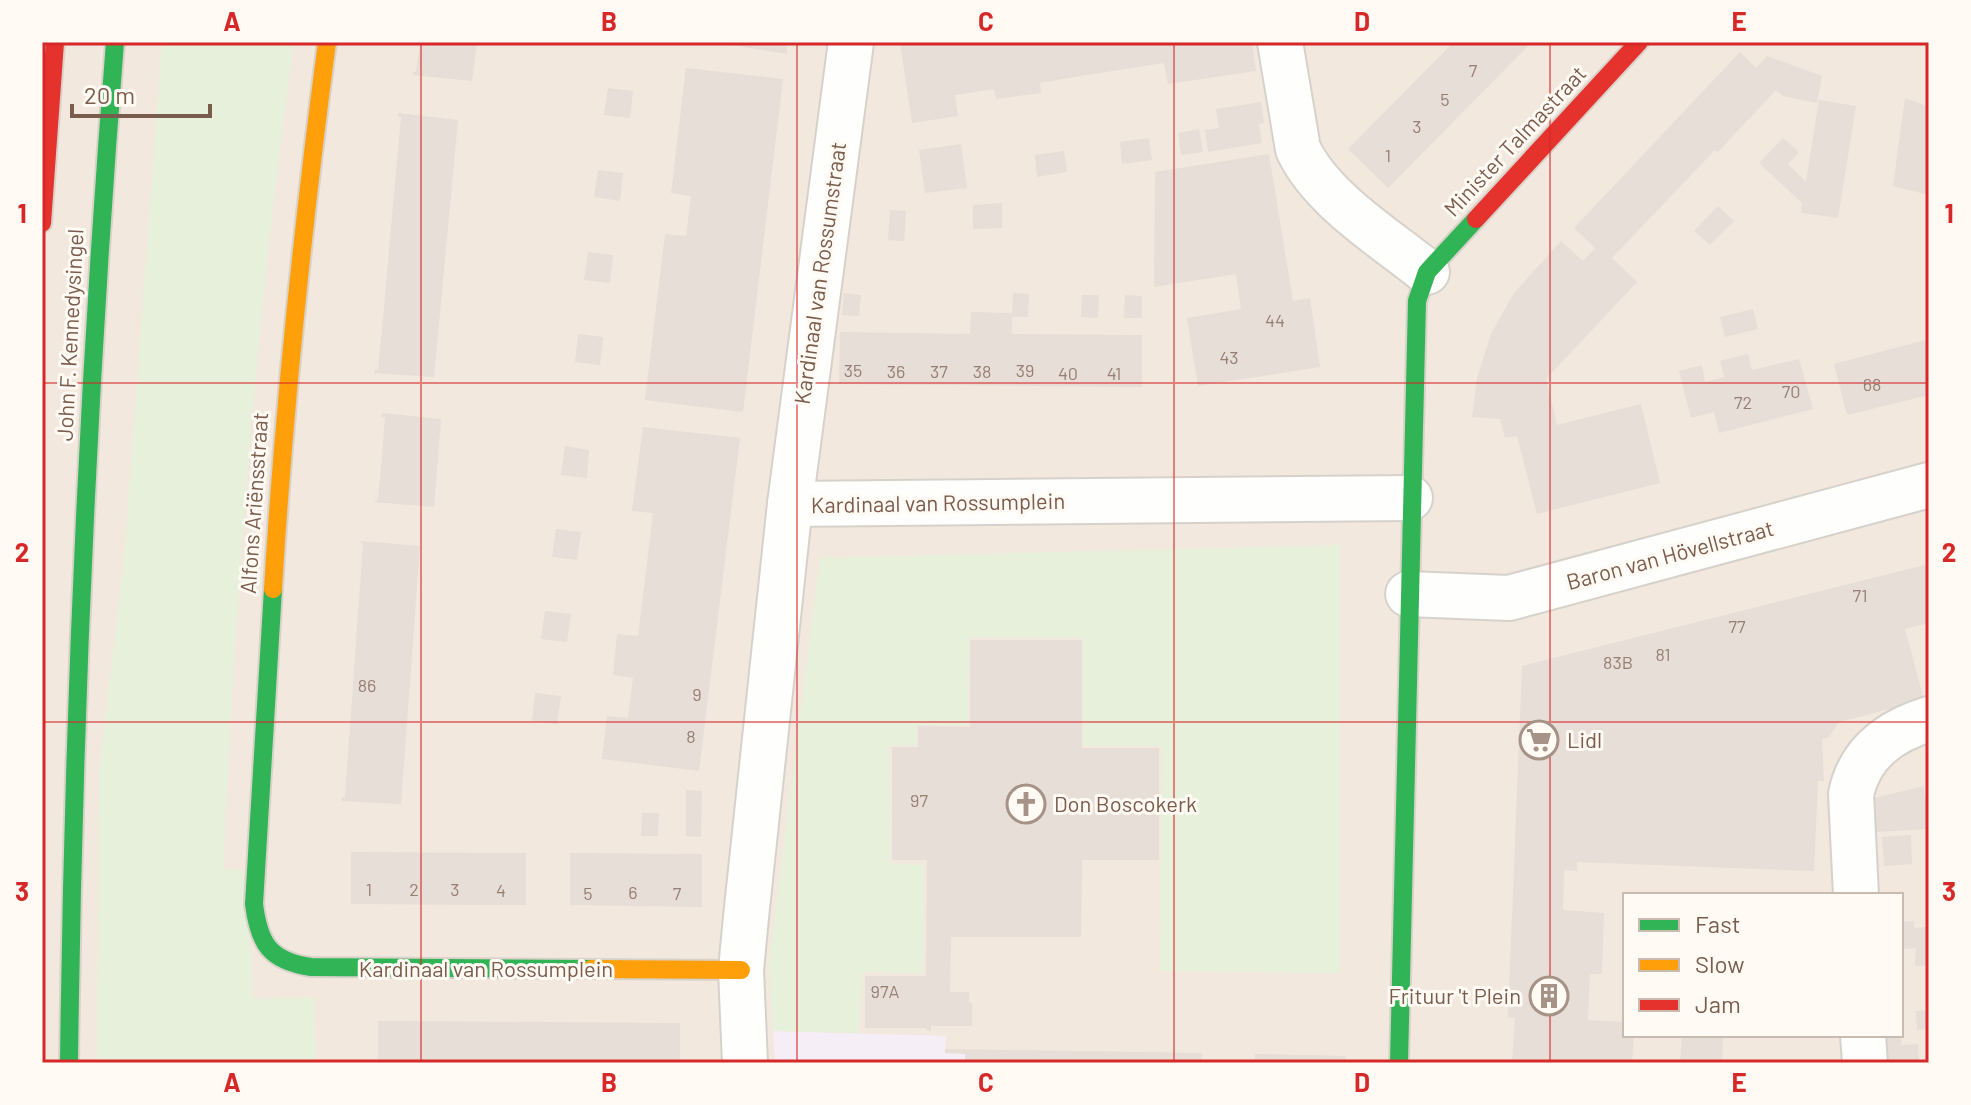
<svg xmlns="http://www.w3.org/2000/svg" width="1971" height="1105" font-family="Barlow,sans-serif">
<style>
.residential{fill:#f2e8de;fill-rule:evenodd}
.education{fill:#f6eef6}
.green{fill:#e7f0db}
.building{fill:#e6ded7}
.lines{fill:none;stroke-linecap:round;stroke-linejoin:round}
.street-casing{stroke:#d7d1cb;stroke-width:48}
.fast-casing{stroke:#d9d2cb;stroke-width:22}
.slow-casing{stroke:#d9d2cb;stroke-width:22}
.jam-casing{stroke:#d9d2cb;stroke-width:22}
.street{stroke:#fefefd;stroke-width:44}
.fast{stroke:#30b455;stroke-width:18}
.slow{stroke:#ff9f0a;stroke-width:18}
.jam{stroke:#e5322d;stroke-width:18}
.grid{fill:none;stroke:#d62828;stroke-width:2;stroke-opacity:0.55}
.labels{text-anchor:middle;stroke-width:6;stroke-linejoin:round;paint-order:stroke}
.number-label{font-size:18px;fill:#977e72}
.street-label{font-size:22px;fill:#7a5c4d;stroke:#fffaf3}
.poi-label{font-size:22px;fill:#7a5c4d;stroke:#fffaf3;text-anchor:start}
.neatline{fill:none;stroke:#d62828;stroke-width:3}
.grid-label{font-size:26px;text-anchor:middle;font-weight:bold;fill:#d62828}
</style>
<rect width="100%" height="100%" fill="#f9f5f0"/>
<!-- residential -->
<path class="residential" d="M42,42H1929V1063H42ZM1625,895H1901V1035H1625Z"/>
<!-- education -->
<polygon class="education" points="773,1031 946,1036 945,1053 965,1054 965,1063 775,1063"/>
<!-- green -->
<g class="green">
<path d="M162,42H294C255,317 236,592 223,869L242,870L252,959L253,999L314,997L316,1063H97L99,770L124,559Z"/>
<polygon points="1340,545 1340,973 1160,971 1162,746 1084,746 1084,638 969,637 968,725 916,725 916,745 889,746 890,863 924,865 923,973 863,972 859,1033 773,1031 769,962 820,558"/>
</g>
<!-- building -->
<g class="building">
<polygon points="420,42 477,42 472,81 413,75 413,72 416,72"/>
<polygon points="712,42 787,42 787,54"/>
<polygon points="900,42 1252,42 1256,71 1168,84 1164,63 1081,76 1040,83 1041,93 996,99 994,89 955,95 958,116 912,123"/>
<polygon points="1454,42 1532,42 1388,188 1348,149"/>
<polygon points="1740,52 1756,68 1767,56 1822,76 1817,103 1783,96 1776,90 1718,152 1715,150 1612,258 1637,282 1546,379 1557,425 1641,404 1660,483 1537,514 1517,436 1505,438 1500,419 1472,417 1477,378 1491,334 1514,293 1561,241 1583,261 1595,248 1574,228"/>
<polygon points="686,68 783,79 743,412 645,400 665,234 686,236 691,196 671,193"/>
<polygon points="608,88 633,91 630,118 604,115"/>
<polygon points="1905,98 1929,107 1929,195 1893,186"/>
<polygon points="1819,100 1856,106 1838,218 1801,213 1802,203 1759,163 1783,138 1799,152 1788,164 1806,182"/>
<polygon points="1261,102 1264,123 1259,124 1262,143 1208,152 1205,130 1219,128 1216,109"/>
<polygon points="398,113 458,120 434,377 374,373 375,370 378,370 382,329 401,117 398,117"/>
<polygon points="1199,129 1203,152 1181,155 1178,133"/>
<polygon points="1149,138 1152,160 1122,164 1120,142"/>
<polygon points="961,144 967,188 925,193 919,150"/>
<polygon points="1064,151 1067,172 1037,177 1035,155"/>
<polygon points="1269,154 1293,301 1310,298 1320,367 1198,386 1187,318 1241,309 1236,274 1154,287 1155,172"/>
<polygon points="598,170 623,173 620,201 594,197"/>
<polygon points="1002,203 1002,228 973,229 973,205"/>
<polygon points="1718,206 1734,221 1710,245 1694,231"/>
<polygon points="890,210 906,211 904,241 888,240"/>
<polygon points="588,252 613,255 610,283 584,280"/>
<polygon points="844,293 861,295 859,316 842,315"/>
<polygon points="1013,293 1029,294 1028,317 1012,317 1012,334 1142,335 1142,387 839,384 840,332 970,334 971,312 1012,313"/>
<polygon points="1082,295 1099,295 1098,318 1081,317"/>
<polygon points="1125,295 1142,296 1142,318 1124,318"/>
<polygon points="1753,309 1758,329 1725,337 1720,317"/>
<polygon points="578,334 603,337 600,365 575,362"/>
<polygon points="1929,339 1929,395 1847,415 1834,364"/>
<polygon points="1748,354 1752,370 1799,359 1813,409 1719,433 1714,412 1691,418 1679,371 1702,365 1705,382 1724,377 1720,361"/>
<polygon points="382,413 441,419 434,507 374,502 378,499 382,457 385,417 382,417"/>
<polygon points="643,427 740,438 699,771 602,759 607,716 628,718 633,678 613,675 617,634 638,636 648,555 653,513 632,511"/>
<polygon points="565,446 589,450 587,478 561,475"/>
<polygon points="556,529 581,532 577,560 552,557"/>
<polygon points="360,541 420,546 401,804 342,801 342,797 345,798 363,544"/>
<polygon points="1929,564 1929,623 1905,629 1924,700 1839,722 1828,738 1822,739 1824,781 1818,781 1814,871 1577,862 1577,871 1564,870 1563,910 1604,913 1602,974 1590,974 1588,1020 1625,1022 1625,1035 1634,1035 1632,1063 1512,1063 1515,1018 1508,1017 1522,666"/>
<polygon points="545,611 571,614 567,642 541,639"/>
<polygon points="970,640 1082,640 1082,748 1159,748 1159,860 1082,860 1081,937 951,937 950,992 969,992 969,1003 972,1003 972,1026 931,1026 931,1031 926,1030 926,1028 865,1028 865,976 926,976 927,860 892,860 892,747 918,747 918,726 970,727"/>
<polygon points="535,693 561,696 557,724 532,721"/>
<polygon points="1924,786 1925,797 1929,796 1929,829 1876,832 1874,798"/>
<polygon points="686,790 702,791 701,837 686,836"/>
<polygon points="642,813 659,813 658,836 641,836"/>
<polygon points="1911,835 1912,864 1884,866 1882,837"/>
<polygon points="351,852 526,853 526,905 351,904"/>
<polygon points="570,853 702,854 702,907 570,905"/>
<polygon points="1914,921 1914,928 1929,927 1929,966 1915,966 1916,948 1901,949 1901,922"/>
<polygon points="1929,1010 1929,1029 1917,1030 1916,1011"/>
<polygon points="378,1021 680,1023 680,1063 378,1063"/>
<polygon points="1682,1035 1723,1035 1722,1063 1680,1063"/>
<polygon points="1875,1035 1902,1035 1901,1045 1918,1044 1919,1063 1876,1063"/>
<polygon points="945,1049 1202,1053 1202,1063 965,1063 965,1054 945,1053"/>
<polygon points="1255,1054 1346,1056 1346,1063 1255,1063"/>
</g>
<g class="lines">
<!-- street casing -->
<g class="street-casing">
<g id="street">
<path d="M1280,42L1298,149C1321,199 1385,238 1427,272"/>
<polyline points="790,504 1410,498"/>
<polyline points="1408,594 1509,598 1929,485"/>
<path d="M1856,895L1851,794C1860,752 1890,731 1929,719"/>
<polyline points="1863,1035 1865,1063"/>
<polyline points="745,1063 741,970 746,917 790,504 851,42"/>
</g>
</g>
<!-- fast casing -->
<g class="fast-casing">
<g id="fast">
<path d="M273,589L254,904C259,944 270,961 311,967L591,969"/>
<path d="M69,1063C73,722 88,382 115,42"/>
<polyline points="1399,1063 1417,301 1427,272 1476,219"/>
</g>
</g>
<!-- slow casing -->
<g class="slow-casing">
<g id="slow">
<path d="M273,589C284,406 303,224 327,42"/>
<polyline points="591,969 741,970"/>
</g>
</g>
<!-- jam casing -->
<g class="jam-casing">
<g id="jam">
<polyline points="1476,219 1639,42"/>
<polyline points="42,223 55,42"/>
</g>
</g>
<!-- street -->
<use href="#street" class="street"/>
<!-- fast -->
<use href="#fast" class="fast"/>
<!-- slow -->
<use href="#slow" class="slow"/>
<!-- jam -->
<use href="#jam" class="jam"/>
</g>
<!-- grid -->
<path class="grid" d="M421,42V1063M797,42V1063M1174,42V1063M1550,42V1063M42,383H1929M42,722H1929"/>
<!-- icons -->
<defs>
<g id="supermarket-ring" transform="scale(2)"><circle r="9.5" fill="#fffaf3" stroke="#a69286" stroke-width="1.5"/><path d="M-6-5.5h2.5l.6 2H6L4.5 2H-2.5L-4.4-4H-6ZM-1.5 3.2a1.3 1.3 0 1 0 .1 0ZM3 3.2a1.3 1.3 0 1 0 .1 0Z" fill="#a69286"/></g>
<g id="church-ring" transform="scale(2)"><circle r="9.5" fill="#fffaf3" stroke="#a69286" stroke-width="1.5"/><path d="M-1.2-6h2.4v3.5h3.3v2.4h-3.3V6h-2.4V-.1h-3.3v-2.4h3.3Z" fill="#a69286"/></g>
<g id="building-ring" transform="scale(2)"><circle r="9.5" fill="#fffaf3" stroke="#a69286" stroke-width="1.5"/><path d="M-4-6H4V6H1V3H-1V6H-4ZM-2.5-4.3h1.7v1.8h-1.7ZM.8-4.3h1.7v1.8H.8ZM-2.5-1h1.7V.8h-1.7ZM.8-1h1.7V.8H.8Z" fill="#a69286"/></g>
</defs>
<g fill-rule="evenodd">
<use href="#supermarket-ring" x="1539" y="740"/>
<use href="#church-ring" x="1026" y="804"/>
<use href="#building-ring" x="1549" y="996"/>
</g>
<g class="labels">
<!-- number labels -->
<g class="number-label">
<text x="1473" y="77">7</text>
<text x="1445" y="106">5</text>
<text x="1417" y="133">3</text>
<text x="1388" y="162">1</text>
<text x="1275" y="327">44</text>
<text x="1229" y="364">43</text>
<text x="853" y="377">35</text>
<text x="1025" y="377">39</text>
<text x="896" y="378">36</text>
<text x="939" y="378">37</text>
<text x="982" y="378">38</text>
<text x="1068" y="380">40</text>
<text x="1114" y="380">41</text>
<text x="1872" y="391">68</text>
<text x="1791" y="398">70</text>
<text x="1743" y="409">72</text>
<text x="1860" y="602">71</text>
<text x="1737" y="633">77</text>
<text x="1663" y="661">81</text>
<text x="1618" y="669">83B</text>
<text x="367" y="692">86</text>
<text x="697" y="701">9</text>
<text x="691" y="743">8</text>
<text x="919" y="807">97</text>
<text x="369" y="896">1</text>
<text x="414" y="896">2</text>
<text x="455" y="896">3</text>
<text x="501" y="897">4</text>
<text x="633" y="899">6</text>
<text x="588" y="900">5</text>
<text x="677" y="900">7</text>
<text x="885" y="998">97A</text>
</g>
<!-- street labels -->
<g class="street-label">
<text transform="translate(1515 141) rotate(-47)" y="8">Minister Talmastraat</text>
<text transform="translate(820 273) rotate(-82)" y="8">Kardinaal van Rossumstraat</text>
<text transform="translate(70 335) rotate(-87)" y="8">John F. Kennedysingel</text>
<text transform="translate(254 503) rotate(-86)" y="8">Alfons Ariënsstraat</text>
<text transform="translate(938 503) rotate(-1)" y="8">Kardinaal van Rossumplein</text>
<text transform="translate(1670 555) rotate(-15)" y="8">Baron van Hövellstraat</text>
<text x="486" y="977">Kardinaal van Rossumplein</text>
</g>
<!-- poi labels -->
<g class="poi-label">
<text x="1567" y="748">Lidl</text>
<text x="1054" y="812">Don Boscokerk</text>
<text x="1521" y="1004" text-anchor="end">Frituur 't Plein</text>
</g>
</g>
<!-- border -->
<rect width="1971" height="1105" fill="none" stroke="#fffaf3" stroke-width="88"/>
<!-- legend -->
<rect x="1623" y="893" width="280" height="144" fill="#fffaf3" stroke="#cabbb1" stroke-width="2"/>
<rect x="1639" y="919" width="40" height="12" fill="#30b455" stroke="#cabbb1" stroke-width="2"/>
<text x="1695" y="933" font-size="24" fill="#7a5c4d">Fast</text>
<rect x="1639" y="959" width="40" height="12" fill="#ff9f0a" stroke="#cabbb1" stroke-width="2"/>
<text x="1695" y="973" font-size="24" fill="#7a5c4d">Slow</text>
<rect x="1639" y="999" width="40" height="12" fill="#e5322d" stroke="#cabbb1" stroke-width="2"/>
<text x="1695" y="1013" font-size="24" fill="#7a5c4d">Jam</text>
<!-- scale -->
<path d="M72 104v12h138v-12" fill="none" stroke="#7a5c4d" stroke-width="4"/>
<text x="84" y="104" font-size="24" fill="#7a5c4d" stroke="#fffaf3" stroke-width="6" paint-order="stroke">20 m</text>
<rect x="44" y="44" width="1883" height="1017" class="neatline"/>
<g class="grid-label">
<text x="232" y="31">A</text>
<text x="609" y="31">B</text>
<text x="986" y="31">C</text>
<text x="1362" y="31">D</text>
<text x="1739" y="31">E</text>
<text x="22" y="223">1</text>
<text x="1949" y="223">1</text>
<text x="22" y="562">2</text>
<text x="1949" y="562">2</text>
<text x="22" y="901">3</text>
<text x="1949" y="901">3</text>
<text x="232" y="1092">A</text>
<text x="609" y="1092">B</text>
<text x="986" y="1092">C</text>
<text x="1362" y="1092">D</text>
<text x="1739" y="1092">E</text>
</g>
</svg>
